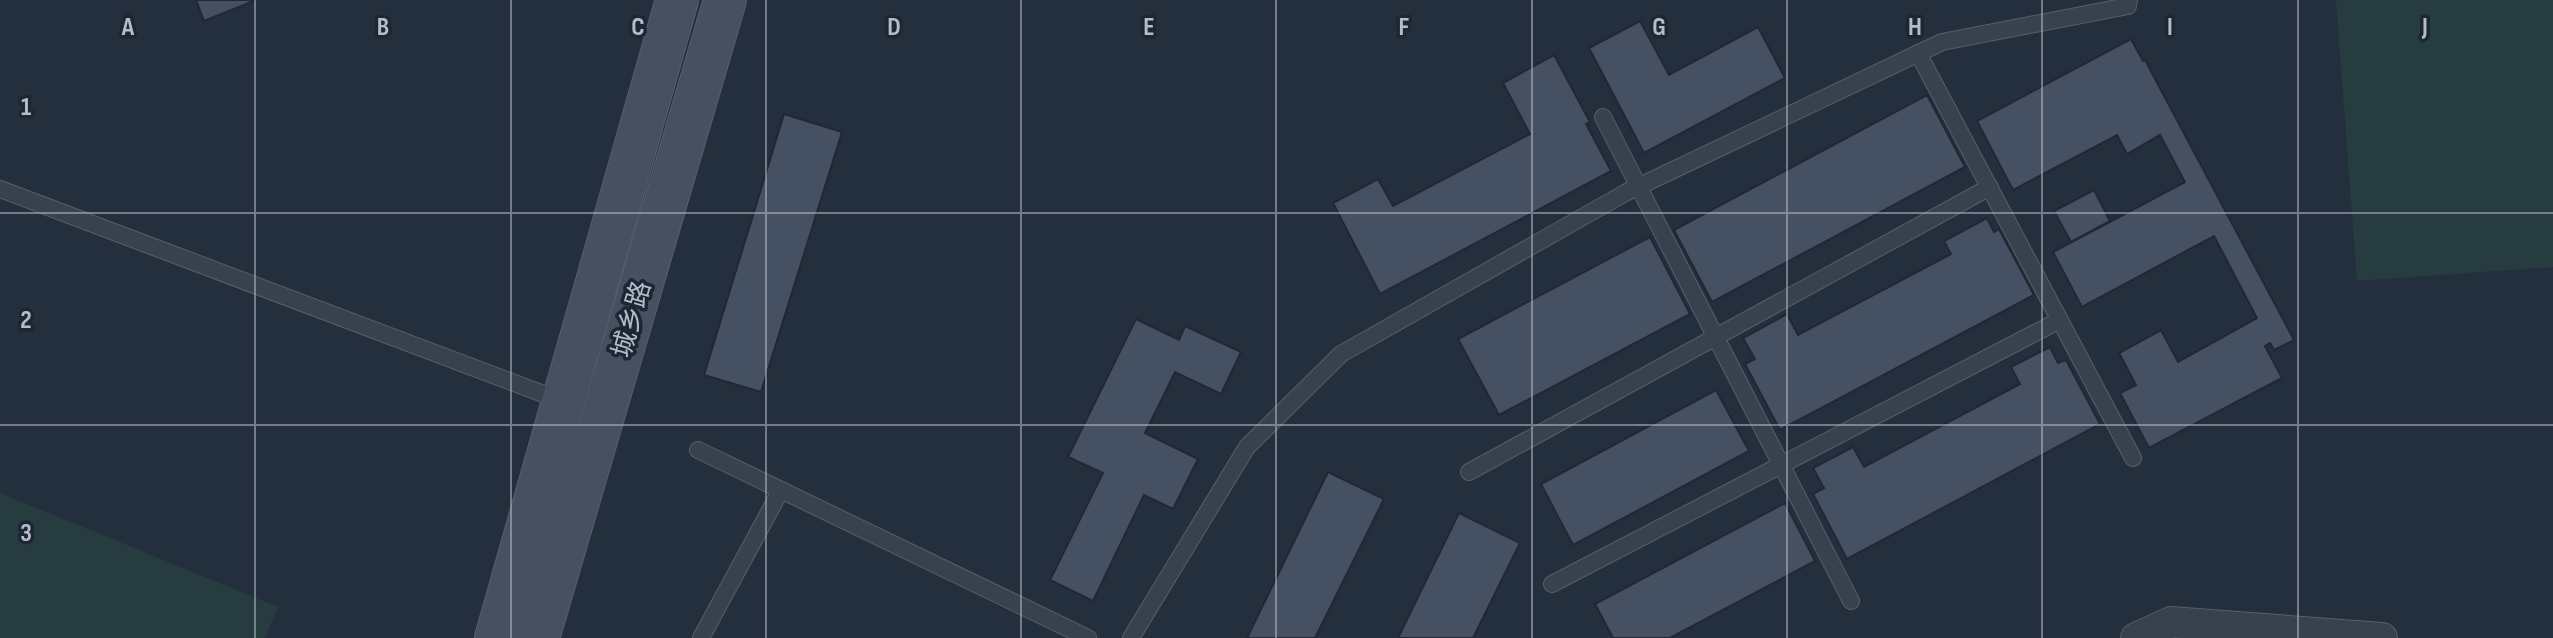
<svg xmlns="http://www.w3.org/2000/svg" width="2553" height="638" font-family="'Sofia Sans Condensed','Noto Sans SC',sans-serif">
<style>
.green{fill:#263c3f}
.building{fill:#455162;stroke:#1f2835;stroke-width:2}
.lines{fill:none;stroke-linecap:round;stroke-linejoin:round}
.lane-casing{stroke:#565f6c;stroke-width:18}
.street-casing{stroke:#565f6c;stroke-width:32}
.secondary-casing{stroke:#565f6c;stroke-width:44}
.lane{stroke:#38414e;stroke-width:16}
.street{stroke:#38414e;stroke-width:30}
.secondary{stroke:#465061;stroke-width:42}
.grid{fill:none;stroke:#b4bcc9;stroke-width:2;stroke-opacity:0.55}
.labels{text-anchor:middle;stroke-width:7;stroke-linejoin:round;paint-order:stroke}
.street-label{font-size:26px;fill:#b4bcc9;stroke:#1d2633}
.grid-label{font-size:26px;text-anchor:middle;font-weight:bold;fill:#b4bcc9;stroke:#1d2633;stroke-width:7;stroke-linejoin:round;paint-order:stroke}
</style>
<rect width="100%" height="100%" fill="#242f3e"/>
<!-- green -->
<g class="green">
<polygon points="2336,0 2553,0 2553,267 2357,281"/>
<polygon points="0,493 278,607 265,638 0,638"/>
</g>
<!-- building -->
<g class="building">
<polygon points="196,0 256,0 204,21"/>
<polygon points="1640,21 1669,75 1758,27 1785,78 1644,153 1589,48"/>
<polygon points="2131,39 2143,61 2145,60 2294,340 2274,350 2270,343 2265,346 2282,378 2149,448 2120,393 2136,385 2119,353 2161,330 2178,362 2257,318 2214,236 2082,307 2053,252 2185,182 2160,135 2127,154 2117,135 2013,190 1977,121"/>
<polygon points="1554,55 1590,122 1586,124 1611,171 1380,294 1333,203 1378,179 1393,206 1530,134 1503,83"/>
<polygon points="1927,95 1965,167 1712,302 1674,230"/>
<polygon points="784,114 842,132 761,392 704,375"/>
<polygon points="2094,190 2110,221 2071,242 2054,211"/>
<polygon points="1987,218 1994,232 1999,229 2034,295 1780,430 1745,364 1755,359 1743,338 1787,314 1798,335 1951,254 1944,241"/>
<polygon points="1650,237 1690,314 1499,415 1458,339"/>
<polygon points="1136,319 1179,340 1185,326 1241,352 1221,394 1175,372 1145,433 1198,459 1173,509 1144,495 1093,601 1050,580 1103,473 1068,457"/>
<polygon points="2050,347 2058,363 2066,360 2100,424 1847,559 1813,494 1824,488 1813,468 1853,447 1864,467 2020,384 2011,367"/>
<polygon points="1716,390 1749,451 1573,545 1541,484"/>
<polygon points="1328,472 1384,499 1315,638 1247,638"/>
<polygon points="1785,503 1815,561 1670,638 1613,638 1595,604"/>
<polygon points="1459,513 1520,543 1473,638 1398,638"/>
</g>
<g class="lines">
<!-- lane casing -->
<g class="lane-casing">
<g id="lane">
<polyline points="1918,53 2133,458"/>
<polyline points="1603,117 1851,601"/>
<polyline points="0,189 562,401"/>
<polyline points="698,450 1088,638"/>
<polyline points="1469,472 1990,187"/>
<polyline points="1552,584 2060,320"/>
<polyline points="701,638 781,490"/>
<polyline points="1131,638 1247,447 1341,354 1625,193 1942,42 2128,6 2129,0"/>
</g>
</g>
<!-- street casing -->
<g class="street-casing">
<polyline id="street" points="2136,638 2171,622 2382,638"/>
</g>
<!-- secondary casing -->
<g class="secondary-casing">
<g id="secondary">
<polyline points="496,638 677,0"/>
<polyline points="538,638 725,0"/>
</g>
</g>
<!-- lane -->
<use href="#lane" class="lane"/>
<!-- street -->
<use href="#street" class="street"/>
<!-- secondary -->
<use href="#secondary" class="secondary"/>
</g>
<!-- grid -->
<path class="grid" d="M255,0V638M511,0V638M766,0V638M1021,0V638M1276,0V638M1532,0V638M1787,0V638M2042,0V638M2298,0V638M0,213H2553M0,425H2553"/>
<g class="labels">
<!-- street labels -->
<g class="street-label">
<text transform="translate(631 319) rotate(-74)" y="9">城乡路</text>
</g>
</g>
<g class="grid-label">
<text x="128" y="35">A</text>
<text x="383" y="35">B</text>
<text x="638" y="35">C</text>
<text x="894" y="35">D</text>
<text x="1149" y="35">E</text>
<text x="1404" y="35">F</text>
<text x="1659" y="35">G</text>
<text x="1915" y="35">H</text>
<text x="2170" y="35">I</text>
<text x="2425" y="35">J</text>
<text x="26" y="115">1</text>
<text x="26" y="328">2</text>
<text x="26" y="541">3</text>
</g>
</svg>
